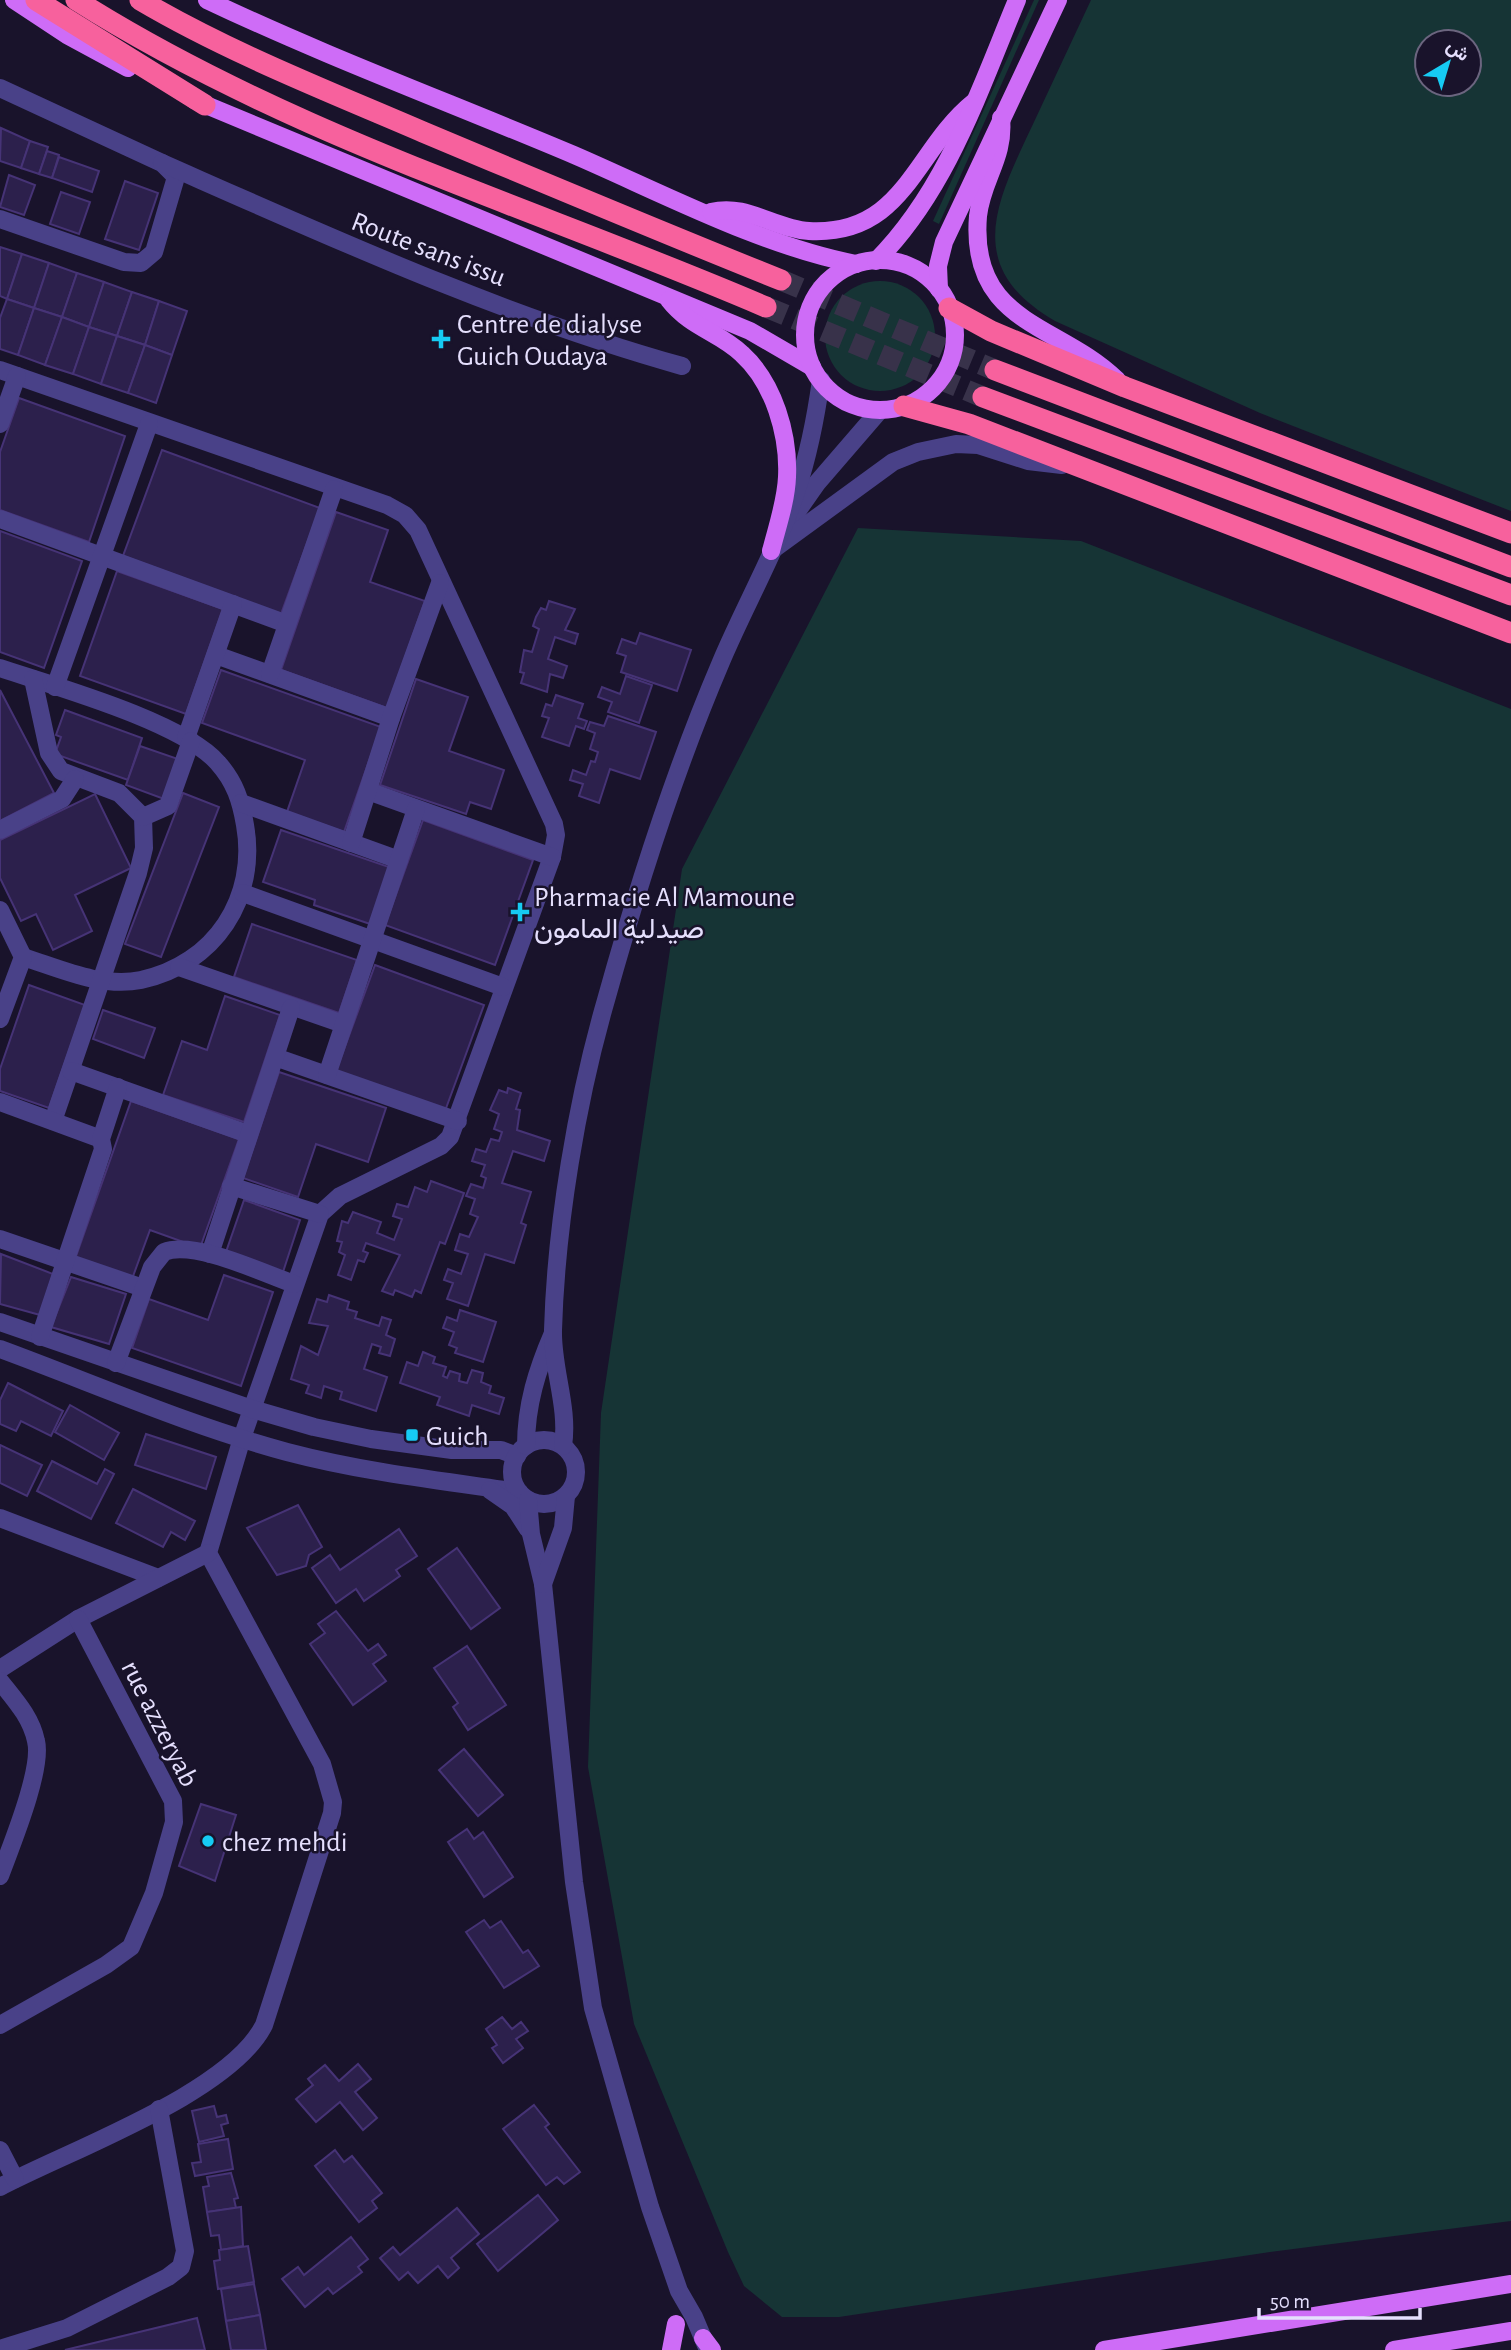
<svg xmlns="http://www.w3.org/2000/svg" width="1511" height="2350" font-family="'Alegreya Sans',Vazirmatn,sans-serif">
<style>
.green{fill:#163435;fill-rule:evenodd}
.building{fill:#2c204c;stroke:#463376;stroke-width:2}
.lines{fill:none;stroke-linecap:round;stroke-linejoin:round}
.highway-tunnel{stroke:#38324a;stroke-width:21;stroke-dasharray:21 10;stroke-linecap:butt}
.minor{stroke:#494188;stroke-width:18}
.major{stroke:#ce6cf7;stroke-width:18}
.highway{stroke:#f7619d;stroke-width:21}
.poi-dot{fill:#16cbf3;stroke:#19132b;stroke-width:2.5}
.labels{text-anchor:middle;stroke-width:5;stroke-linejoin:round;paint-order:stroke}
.street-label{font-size:28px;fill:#e5dffd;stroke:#19132b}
.poi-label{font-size:28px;fill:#e5dffd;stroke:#19132b;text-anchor:start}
</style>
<rect width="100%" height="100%" fill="#19132b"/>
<!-- green -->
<g class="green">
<polygon points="1034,0 1039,0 939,224 933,221"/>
<path d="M1091,0H1511V511L1260,413L1055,321C960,266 998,199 1034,122C1053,81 1072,41 1091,0ZM1427,42H1469V84H1427Z"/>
<circle cx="880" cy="336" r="55"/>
<polygon points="858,528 1081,541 1511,709 1511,2221 1270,2252 839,2317 782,2317 744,2286 728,2252 634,2024 588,1767 601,1413 682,869"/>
</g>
<!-- building -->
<g class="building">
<polygon points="1,128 30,141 21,168 0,161"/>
<polygon points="30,141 48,147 39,174 21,168"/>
<polygon points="47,151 59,155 52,178 39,174"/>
<polygon points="59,157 99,171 92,192 52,178"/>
<polygon points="9,175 35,185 24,215 0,207"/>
<polygon points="125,181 158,193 139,250 105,239"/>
<polygon points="61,192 90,202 79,234 50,224"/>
<polygon points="0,247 22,254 7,299 0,296"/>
<polygon points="22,254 49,263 34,308 7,299"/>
<polygon points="49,263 77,273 62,317 34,308"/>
<polygon points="77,273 104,282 89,327 62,317"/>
<polygon points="104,282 132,292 117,336 89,327"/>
<polygon points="132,292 159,301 145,345 117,336"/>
<polygon points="7,299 34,308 18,355 0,349 0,318"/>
<polygon points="159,301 187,311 172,355 145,345"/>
<polygon points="34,308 62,317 45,365 18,355"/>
<polygon points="62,317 89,327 73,374 45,365"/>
<polygon points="89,327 117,336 101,384 73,374"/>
<polygon points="117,336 145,345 128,393 101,384"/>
<polygon points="145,345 172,355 156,403 128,393"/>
<polygon points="19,398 125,436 89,542 0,510 0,452"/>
<polygon points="162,450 320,508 281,614 123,556"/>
<polygon points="336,512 388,530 370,582 425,601 387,708 281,670"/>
<polygon points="0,531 82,561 44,668 0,652"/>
<polygon points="117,571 223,609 186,714 80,676"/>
<polygon points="549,601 575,609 565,630 578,634 575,644 555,637 548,659 567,666 563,678 550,674 547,692 521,683 524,673 520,672 524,650 532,652 539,629 533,626 536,617 541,608 546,610"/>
<polygon points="640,633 691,650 677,691 621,672 626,656 617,653 622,639 636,644"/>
<polygon points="221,670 381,727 344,832 287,812 305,760 202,723"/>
<polygon points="626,676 652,685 639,723 608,712 612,702 598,697 602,687 620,694"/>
<polygon points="416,679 468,697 449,751 504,770 491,809 470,802 466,814 380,785"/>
<polygon points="0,690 54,793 0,821"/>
<polygon points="556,695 583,704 578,718 587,721 584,729 576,726 569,746 542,737 549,718 542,716 546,704 552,706"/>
<polygon points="65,710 142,738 128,780 55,754 61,737 56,735"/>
<polygon points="608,716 656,732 640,779 610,769 599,803 579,796 583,784 570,780 573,770 586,775 591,761 595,762 598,752 590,749 595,733 587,730 590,722 604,726"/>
<polygon points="140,746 178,759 164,799 126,785"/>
<polygon points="183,793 219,807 161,957 125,944"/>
<polygon points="95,794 131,868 75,895 92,931 53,950 36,914 21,921 0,878 0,840"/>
<polygon points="423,820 533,860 495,965 385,925"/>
<polygon points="281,830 389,867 370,924 314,905 315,900 263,882"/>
<polygon points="252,924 357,960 339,1013 234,977"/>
<polygon points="375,965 484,1005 445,1111 336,1071"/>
<polygon points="29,985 85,1005 49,1108 0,1091 0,1069"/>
<polygon points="225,996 280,1015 244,1122 163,1095 182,1041 207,1050"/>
<polygon points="103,1010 155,1028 144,1058 93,1039"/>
<polygon points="279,1072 386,1108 368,1162 316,1144 298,1197 243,1178"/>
<polygon points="508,1088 521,1093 516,1109 520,1110 517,1130 550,1141 544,1161 513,1151 502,1183 531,1192 521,1223 526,1225 514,1263 485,1254 468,1306 447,1299 453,1283 444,1280 448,1269 461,1274 468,1254 455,1250 460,1234 469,1237 478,1217 470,1214 475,1199 466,1196 471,1184 483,1188 486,1178 481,1176 485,1165 472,1161 476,1149 486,1152 491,1139 499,1141 502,1132 494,1129 499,1114 490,1110 499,1090 507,1093"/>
<polygon points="131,1101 239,1139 200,1248 150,1230 132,1279 75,1259"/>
<polygon points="431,1181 464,1193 445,1244 440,1242 421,1293 415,1290 412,1297 395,1290 393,1295 382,1291 400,1255 366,1243 363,1251 368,1253 364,1262 358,1260 351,1280 338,1275 345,1255 339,1252 342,1242 337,1241 342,1221 348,1223 353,1212 381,1222 377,1233 394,1240 402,1219 393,1216 397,1204 408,1207 415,1187 427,1192"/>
<polygon points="244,1200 300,1220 283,1272 226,1252"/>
<polygon points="1,1254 53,1274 40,1315 0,1304"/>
<polygon points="224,1275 273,1292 241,1386 132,1348 149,1299 208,1320"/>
<polygon points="71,1277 126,1294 109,1344 51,1327"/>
<polygon points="329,1295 349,1302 347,1309 357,1312 355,1318 379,1326 382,1317 391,1320 386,1335 395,1339 390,1356 379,1353 381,1347 372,1344 364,1369 387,1377 376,1411 340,1399 342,1392 324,1386 321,1398 306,1393 309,1385 291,1379 301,1346 318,1355 328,1326 309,1323 317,1299 327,1302"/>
<polygon points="460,1310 496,1322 483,1362 455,1353 457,1348 449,1345 454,1332 443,1328 447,1317 457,1321"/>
<polygon points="423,1352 435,1357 433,1363 446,1367 443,1376 447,1378 450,1371 460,1374 459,1381 467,1383 472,1370 483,1373 481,1382 491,1386 489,1393 504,1398 499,1414 472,1405 469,1416 437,1405 440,1397 400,1383 407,1362 418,1366"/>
<polygon points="8,1383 63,1411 51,1436 21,1421 16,1431 0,1424 0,1400"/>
<polygon points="70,1405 119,1433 104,1460 55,1432"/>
<polygon points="146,1434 216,1457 206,1489 135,1465"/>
<polygon points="0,1445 42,1465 27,1496 0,1483"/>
<polygon points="52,1461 97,1484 105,1469 114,1474 91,1519 37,1491"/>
<polygon points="133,1489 195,1521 185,1540 171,1532 163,1547 116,1523"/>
<polygon points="298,1505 322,1547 309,1555 306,1566 277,1575 247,1528"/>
<polygon points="399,1529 417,1556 396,1570 400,1576 364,1601 356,1589 336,1603 312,1568 330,1555 340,1570"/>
<polygon points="457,1548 500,1608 471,1629 428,1569"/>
<polygon points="336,1611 368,1651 378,1644 386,1655 373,1664 386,1681 353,1705 310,1644 325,1633 318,1624"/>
<polygon points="467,1646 506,1705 468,1730 453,1707 458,1703 434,1668"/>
<polygon points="464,1749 503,1795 478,1816 439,1770"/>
<polygon points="201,1804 236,1815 215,1881 179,1866"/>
<polygon points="467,1829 474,1839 483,1832 513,1877 484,1897 448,1842"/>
<polygon points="484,1920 490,1928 501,1921 523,1953 528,1950 539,1966 504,1988 466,1932"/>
<polygon points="502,2017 512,2029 521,2022 528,2031 516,2039 523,2048 503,2063 492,2048 497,2045 486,2029"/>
<polygon points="358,2064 371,2079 355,2092 377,2118 363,2130 340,2102 316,2122 296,2099 313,2085 308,2079 325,2065 339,2081"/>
<polygon points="534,2105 549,2124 545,2127 580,2172 564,2184 557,2177 546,2185 503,2129"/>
<polygon points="214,2106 217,2117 226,2115 228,2123 221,2125 224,2136 199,2142 192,2111"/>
<polygon points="228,2139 233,2169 195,2176 192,2163 201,2162 198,2144"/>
<polygon points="335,2150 344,2162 352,2156 382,2193 372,2201 377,2208 359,2222 315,2166"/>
<polygon points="231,2173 238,2198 234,2199 236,2208 207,2212 203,2187 209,2186 207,2177"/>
<polygon points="538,2195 558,2220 498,2271 477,2244"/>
<polygon points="241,2207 243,2246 221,2250 219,2235 211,2236 207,2212"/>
<polygon points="457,2208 479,2234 451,2258 459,2268 448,2278 438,2266 418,2283 408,2272 399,2280 380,2258 393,2247 400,2255"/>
<polygon points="351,2237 368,2259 358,2267 362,2272 333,2294 328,2288 305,2307 282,2279 298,2267 304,2275"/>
<polygon points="248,2246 254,2282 218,2289 214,2261 220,2260 219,2250"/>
<polygon points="254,2284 260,2315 226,2321 221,2289"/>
<polygon points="260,2315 266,2350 231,2350 226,2321"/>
<polygon points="197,2318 205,2350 65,2350"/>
</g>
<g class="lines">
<!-- highway-tunnel -->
<g class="highway-tunnel">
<polyline points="781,280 995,370"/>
<polyline points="766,307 983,397"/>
</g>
<!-- minor -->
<g class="minor">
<polyline points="0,88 162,163 176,177 154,252 141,263 124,262 0,219"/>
<path d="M162,163C332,238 503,316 682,366"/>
<path d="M0,370L387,505L405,515L418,530L554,824L556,835L552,857L450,1137L441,1146L340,1196L320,1214L242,1438L208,1553L322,1764L333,1802L332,1813L264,2025C230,2093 70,2150 0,2187"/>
<polyline points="0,424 17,376"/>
<polyline points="794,516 817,483 880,410"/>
<polyline points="0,519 287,624"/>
<polyline points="771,551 893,462 918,452 956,444 978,445 1028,461 1062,465"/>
<polyline points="216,655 391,718"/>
<path d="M0,668C54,686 183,722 218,763C235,782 241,801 245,825C258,898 215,964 141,980C101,988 61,969 23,957"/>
<polyline points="270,674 334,489"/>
<polyline points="33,679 49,753 61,771 119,793 143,817 144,848 138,873 53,1121"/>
<polyline points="55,687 149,424"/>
<polyline points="186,738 233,604"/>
<polyline points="368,791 552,857"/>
<polyline points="241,803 399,860"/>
<polyline points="143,817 168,806 191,741"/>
<polyline points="0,830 62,799 75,779"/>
<polyline points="351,843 391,718 440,583"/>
<polyline points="243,893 503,987"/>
<polyline points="0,910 23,957 0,1019"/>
<polyline points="179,967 343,1024"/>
<polyline points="275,1057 458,1121"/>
<polyline points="71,1071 248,1134"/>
<polyline points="327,1075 416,809"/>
<polyline points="0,1102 101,1139"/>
<polyline points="231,1186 320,1214"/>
<polyline points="0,1239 143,1288"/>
<polyline points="210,1254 291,1008"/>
<polyline points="0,1322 252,1409 314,1427 371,1439 452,1450 501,1450 517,1456"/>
<polyline points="40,1337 103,1149 101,1139 118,1087"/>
<path d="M0,1349C95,1384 190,1426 287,1452C363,1472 442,1481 519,1492"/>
<path d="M116,1363L152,1267L164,1252C194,1240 263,1273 294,1284"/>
<circle cx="544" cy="1472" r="32"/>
<path d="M526,1446C526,1405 537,1370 553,1333"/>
<path d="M563,1446C569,1407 552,1369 553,1330C556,1225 577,1100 606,1000C638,885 674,772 721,662C745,605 778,548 797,489C809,453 816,416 821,380"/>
<polyline points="490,1490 513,1506 528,1529"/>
<polyline points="528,1500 531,1534 543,1584 574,1882 593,2008 650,2207 679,2291 694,2317 708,2350"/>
<polyline points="0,1518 158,1578"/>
<polyline points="543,1584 563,1528 566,1496"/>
<polyline points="0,1669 78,1619 208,1553"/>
<path d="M0,1681C15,1700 31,1717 36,1741C43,1769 11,1846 0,1876"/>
<polyline points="0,2025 106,1965 131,1947 154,1893 174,1822 173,1801 78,1619"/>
<polyline points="0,2150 15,2179"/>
<polyline points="0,2349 67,2328 168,2277 181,2267 185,2251 159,2109"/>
</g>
<!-- major -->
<g class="major">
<polyline points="14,0 67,35 128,68"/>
<path d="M207,0C327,57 451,103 574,155C662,193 762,246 856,264"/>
<polyline points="194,100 750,331 812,367"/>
<path d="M1001,118C1005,158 982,179 978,216C969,325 1059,323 1117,380"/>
<path d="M711,212C747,203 774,229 809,231C905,236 914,150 974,102"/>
<circle cx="880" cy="335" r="75"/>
<path d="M876,261C947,190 979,91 1017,0"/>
<polyline points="939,289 938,266 944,242 1058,0"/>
<path d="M669,300C691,328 719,332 742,354C774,383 789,435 787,477C786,502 777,527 771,551"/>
<polyline points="703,2338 712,2350"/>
<polyline points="671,2350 676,2324"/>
<polyline points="1104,2350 1511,2284"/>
<polyline points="1394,2350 1511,2331"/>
</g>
<!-- highway -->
<g class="highway">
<polyline points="36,0 205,105"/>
<path d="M76,0C291,136 533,207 766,307"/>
<path d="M140,0C230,53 328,91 423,132C542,182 661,232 781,280"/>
<polyline points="949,308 991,331 1125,387 1511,533"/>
<polyline points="995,370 1511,567"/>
<polyline points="983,397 1511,595"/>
<polyline points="904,406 969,424 1511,633"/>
</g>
</g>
<!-- markers -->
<g class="poi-dot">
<path d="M437.5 328.5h7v7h7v7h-7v7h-7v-7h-7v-7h7z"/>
<path d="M516.5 901.5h7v7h7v7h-7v7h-7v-7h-7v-7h7z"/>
<rect x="405" y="1428" width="14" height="14" rx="3.5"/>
<circle cx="208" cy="1841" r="7"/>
</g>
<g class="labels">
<!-- street labels -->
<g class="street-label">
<text transform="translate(429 248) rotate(21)" y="10">Route sans issu</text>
<text transform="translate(161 1723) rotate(63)" y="10">rue azzeryab</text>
</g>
<!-- poi labels -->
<g class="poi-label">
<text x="457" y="333">Centre de dialyse<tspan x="457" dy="32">Guich Oudaya</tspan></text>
<text x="534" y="906">Pharmacie Al Mamoune<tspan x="534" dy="32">صيدلية المامون</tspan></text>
<text x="426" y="1445">Guich</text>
<text x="222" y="1851">chez mehdi</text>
</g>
</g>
<!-- north arrow -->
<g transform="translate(1448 63) rotate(38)"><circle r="33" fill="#19132b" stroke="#6b657f" stroke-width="2"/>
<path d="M0-5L12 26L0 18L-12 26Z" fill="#16cbf3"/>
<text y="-10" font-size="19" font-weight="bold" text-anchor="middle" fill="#e5dffd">ش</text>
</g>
<!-- scale -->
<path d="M1259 2308v10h161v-10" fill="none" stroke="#e5dffd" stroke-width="3.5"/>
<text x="1270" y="2308" font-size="21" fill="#e5dffd" stroke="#19132b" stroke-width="5" paint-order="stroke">50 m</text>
</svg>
